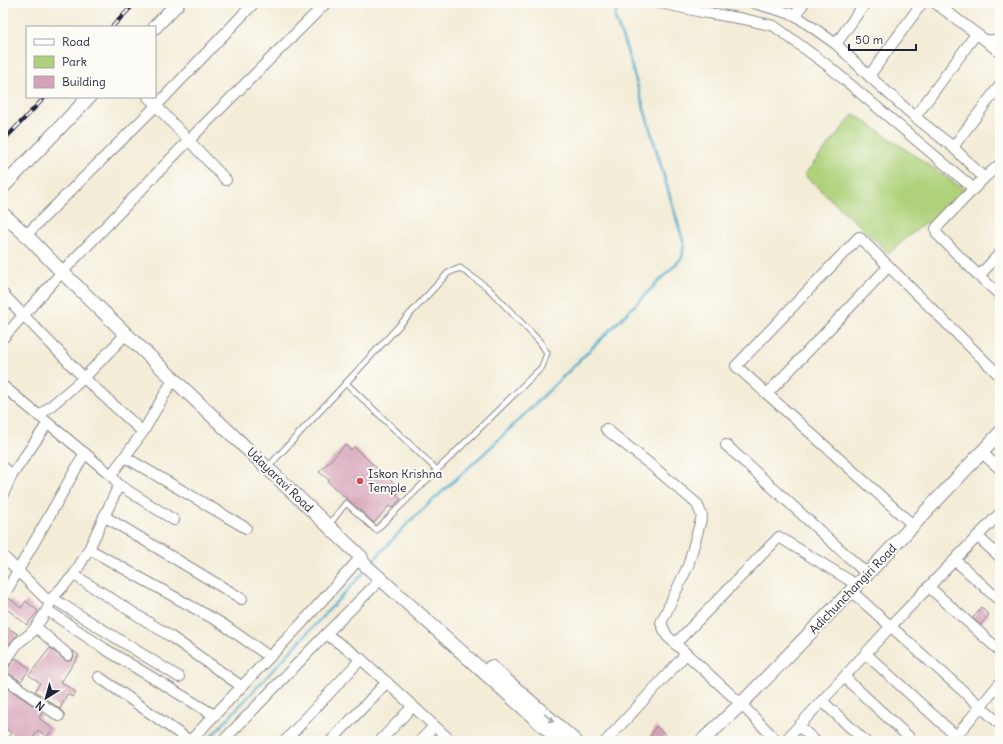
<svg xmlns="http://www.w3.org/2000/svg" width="1003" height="744" font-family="Delius,sans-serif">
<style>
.green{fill:#aed17a;stroke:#687a5a}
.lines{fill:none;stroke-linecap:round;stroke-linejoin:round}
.stream{stroke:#51adcf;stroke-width:2.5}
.building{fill:#d6a2b8}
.service-casing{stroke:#8a8789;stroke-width:7}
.minor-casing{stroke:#8a8789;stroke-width:12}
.tertiary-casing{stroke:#8a8789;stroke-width:15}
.service{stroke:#fff;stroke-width:5}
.minor{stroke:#fff;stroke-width:10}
.tertiary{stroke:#fff;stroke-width:13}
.rail-casing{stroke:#22223b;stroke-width:4}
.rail{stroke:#fdfcf7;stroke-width:2.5;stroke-dasharray:8;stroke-linecap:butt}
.oneway{stroke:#9c9ca7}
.poi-dot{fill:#d1495b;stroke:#fdfcf7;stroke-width:1.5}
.labels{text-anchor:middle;stroke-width:4;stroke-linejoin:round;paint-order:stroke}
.poi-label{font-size:12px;fill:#22223b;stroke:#fdfcf7;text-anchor:start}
.street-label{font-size:12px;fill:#22223b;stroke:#fdfcf7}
</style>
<rect width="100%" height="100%" fill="#fdfcf7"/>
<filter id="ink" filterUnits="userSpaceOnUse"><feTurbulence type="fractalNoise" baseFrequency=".025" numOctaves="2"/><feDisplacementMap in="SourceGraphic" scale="8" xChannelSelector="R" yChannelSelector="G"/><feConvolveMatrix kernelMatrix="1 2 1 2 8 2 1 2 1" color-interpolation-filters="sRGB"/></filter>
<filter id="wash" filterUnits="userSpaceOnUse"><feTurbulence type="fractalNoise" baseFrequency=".012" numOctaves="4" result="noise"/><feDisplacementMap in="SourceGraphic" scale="16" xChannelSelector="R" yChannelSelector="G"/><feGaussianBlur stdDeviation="0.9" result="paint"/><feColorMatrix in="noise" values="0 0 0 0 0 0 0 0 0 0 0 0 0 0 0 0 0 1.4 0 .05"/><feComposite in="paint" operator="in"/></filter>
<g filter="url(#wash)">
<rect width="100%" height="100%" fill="#f3ecd7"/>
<!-- green -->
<polygon class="green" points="854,114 965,190 932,228 926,222 889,253 804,175"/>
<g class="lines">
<!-- stream -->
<g class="stream">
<polyline points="370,564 409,522 491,447 577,363 682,258 684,244 626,47 615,18 618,3"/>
<polyline points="207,741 366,570"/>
</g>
</g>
<g id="blocks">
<!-- building -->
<g class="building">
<polygon points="345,445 351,450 354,447 401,490 397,495 401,499 392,508 389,506 374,523 328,482 329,480 319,472"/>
<polygon points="10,599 21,608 26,601 38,611 27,625 3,606"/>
<polygon points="981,607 989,615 980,625 973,618"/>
<polygon points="3,625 18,634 9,644 3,639"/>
<polygon points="50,648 66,661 70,661 73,659 74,656 73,651 79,655 61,682 76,692 72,697 67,694 60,709 35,691 40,683 29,675"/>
<polygon points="16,658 30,669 21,681 3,670 8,668"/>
<polygon points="3,685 43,712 39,718 53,729 47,737 38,730 31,741 6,741 12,733 3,727"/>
<polygon points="656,726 666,735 661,741 647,741"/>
</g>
</g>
</g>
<g filter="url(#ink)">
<use href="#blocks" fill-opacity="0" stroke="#8a8789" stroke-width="1"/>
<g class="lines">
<!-- service casing -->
<g class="service-casing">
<g id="service">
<polyline points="346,383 436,469"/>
<polyline points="268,467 448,273 460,268 488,288 540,342 547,353 542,367 376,530 346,503 328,526"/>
</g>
</g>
<!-- minor casing -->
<g class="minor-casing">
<g id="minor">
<polyline points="661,3 702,12 744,19 774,26 827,65 973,188"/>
<polyline points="754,3 795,15 836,44 869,76 915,117 953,147 984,178 1000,164"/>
<polyline points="935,3 985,40 1000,40"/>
<polyline points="795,15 804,3"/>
<polyline points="985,40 1000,53"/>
<polyline points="836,44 865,3"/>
<polyline points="869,76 922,3"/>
<polyline points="148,97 226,180"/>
<polyline points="915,117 976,34"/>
<polyline points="953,147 1000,85"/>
<polyline points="984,178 937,227 936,229 937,234 979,276 1000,295"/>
<polyline points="26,235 156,106 254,3"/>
<polyline points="979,276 1000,253"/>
<polyline points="3,294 84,378 143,432 111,475 119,485 89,549 74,575"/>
<polyline points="3,338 62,272 189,140 326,3"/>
<polyline points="3,386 111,475"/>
<polyline points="767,394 889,266"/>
<polyline points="39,416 84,378 126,334"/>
<polyline points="606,429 656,469 697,504 702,516 688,566 661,623 667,636 741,704 777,741"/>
<polyline points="143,432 174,378"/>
<polyline points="726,445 867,574"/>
<polyline points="981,452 1000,469"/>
<polyline points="125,457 246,528"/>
<polyline points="3,467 12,475 3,494"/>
<polyline points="12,475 48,423"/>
<polyline points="119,485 174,520"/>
<polyline points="104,516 242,599"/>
<polyline points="914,526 736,366 859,237 1000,376"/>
<polyline points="977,536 1000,557"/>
<polyline points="89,549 221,623 270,657"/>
<polyline points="3,556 50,603"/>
<polyline points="955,560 1000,601"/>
<polyline points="381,579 326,634 361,659 451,741"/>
<polyline points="929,587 1000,651"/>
<polyline points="851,591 1000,724"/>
<polyline points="3,597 85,453"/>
<polyline points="52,598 179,677"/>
<polyline points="47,610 105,649 214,715"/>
<polyline points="36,627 68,655"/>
<polyline points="675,644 779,537 857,585"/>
<polyline points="866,654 956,736"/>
<polyline points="3,664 18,643 31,633 36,627 47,610 52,598 74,575 170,636 241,686"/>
<polyline points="3,677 59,716"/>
<polyline points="99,677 190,741"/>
<polyline points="844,677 913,741"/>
<polyline points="822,701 865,741"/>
<polyline points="799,726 815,741"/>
<polyline points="190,741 302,623 361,557"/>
<polyline points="223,741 326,634"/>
<polyline points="285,741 361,659"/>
<polyline points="331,741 387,682"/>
<polyline points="380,741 413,706"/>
<polyline points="420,741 434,726"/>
<polyline points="606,741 686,654"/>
<polyline points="785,741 891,626 1000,513"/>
<polyline points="952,741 1000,683"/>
</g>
</g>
<!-- tertiary casing -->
<g class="tertiary-casing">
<g id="tertiary">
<polyline points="155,27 178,3"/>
<polyline points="3,187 89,97"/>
<polyline points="3,214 26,235 62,272 126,334 361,557 363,563 560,741"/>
<polyline points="491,667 575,741"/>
<polyline points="702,741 741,704 851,591 1000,433"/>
</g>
</g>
<!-- service -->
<use href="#service" class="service"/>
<!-- minor -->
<use href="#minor" class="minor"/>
<!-- tertiary -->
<use href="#tertiary" class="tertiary"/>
<!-- rail casing -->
<g class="rail-casing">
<g id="rail">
<polyline points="112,27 135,3"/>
<polyline points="3,141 45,97"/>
</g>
</g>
<!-- rail -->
<use href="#rail" class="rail"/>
</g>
<!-- one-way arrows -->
<defs><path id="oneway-shaft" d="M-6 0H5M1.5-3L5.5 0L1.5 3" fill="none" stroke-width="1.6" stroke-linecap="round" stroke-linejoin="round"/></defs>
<use class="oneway" href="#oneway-shaft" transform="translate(549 718) rotate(42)"/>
</g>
<!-- markers -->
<circle class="poi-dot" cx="360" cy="481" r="4"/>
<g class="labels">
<!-- poi labels -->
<g class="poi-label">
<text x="368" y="478">Iskon Krishna<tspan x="368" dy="14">Temple</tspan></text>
</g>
<!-- street labels -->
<g class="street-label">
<text transform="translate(280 480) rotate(44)" y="4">Udayaravi Road</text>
<text transform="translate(853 589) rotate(-46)" y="4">Adichunchangiri Road</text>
</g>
</g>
<!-- margin -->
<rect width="1003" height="744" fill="none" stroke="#fdfcf7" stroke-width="16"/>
<!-- legend -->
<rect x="26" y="26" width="130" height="72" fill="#fdfcf7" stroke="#a5a5ac"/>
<rect x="34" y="39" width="20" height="6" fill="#ffffff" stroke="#a5a5ac"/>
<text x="62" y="46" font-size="12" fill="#22223b">Road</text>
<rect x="34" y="56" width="20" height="12" fill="#aed17a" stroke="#a5a5ac"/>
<text x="62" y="66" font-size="12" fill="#22223b">Park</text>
<rect x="34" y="76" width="20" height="12" fill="#d6a2b8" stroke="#a5a5ac"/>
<text x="62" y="86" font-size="12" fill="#22223b">Building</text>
<!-- north arrow -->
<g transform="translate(46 698) rotate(217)" stroke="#fdfcf7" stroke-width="3" paint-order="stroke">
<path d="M0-3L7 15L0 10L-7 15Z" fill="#22223b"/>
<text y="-6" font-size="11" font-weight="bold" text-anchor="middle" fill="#22223b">N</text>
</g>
<!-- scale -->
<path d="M849 44v6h67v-6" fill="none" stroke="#22223b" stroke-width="2"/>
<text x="855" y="44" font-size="12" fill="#22223b" stroke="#fdfcf7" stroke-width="3" paint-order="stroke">50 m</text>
</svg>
